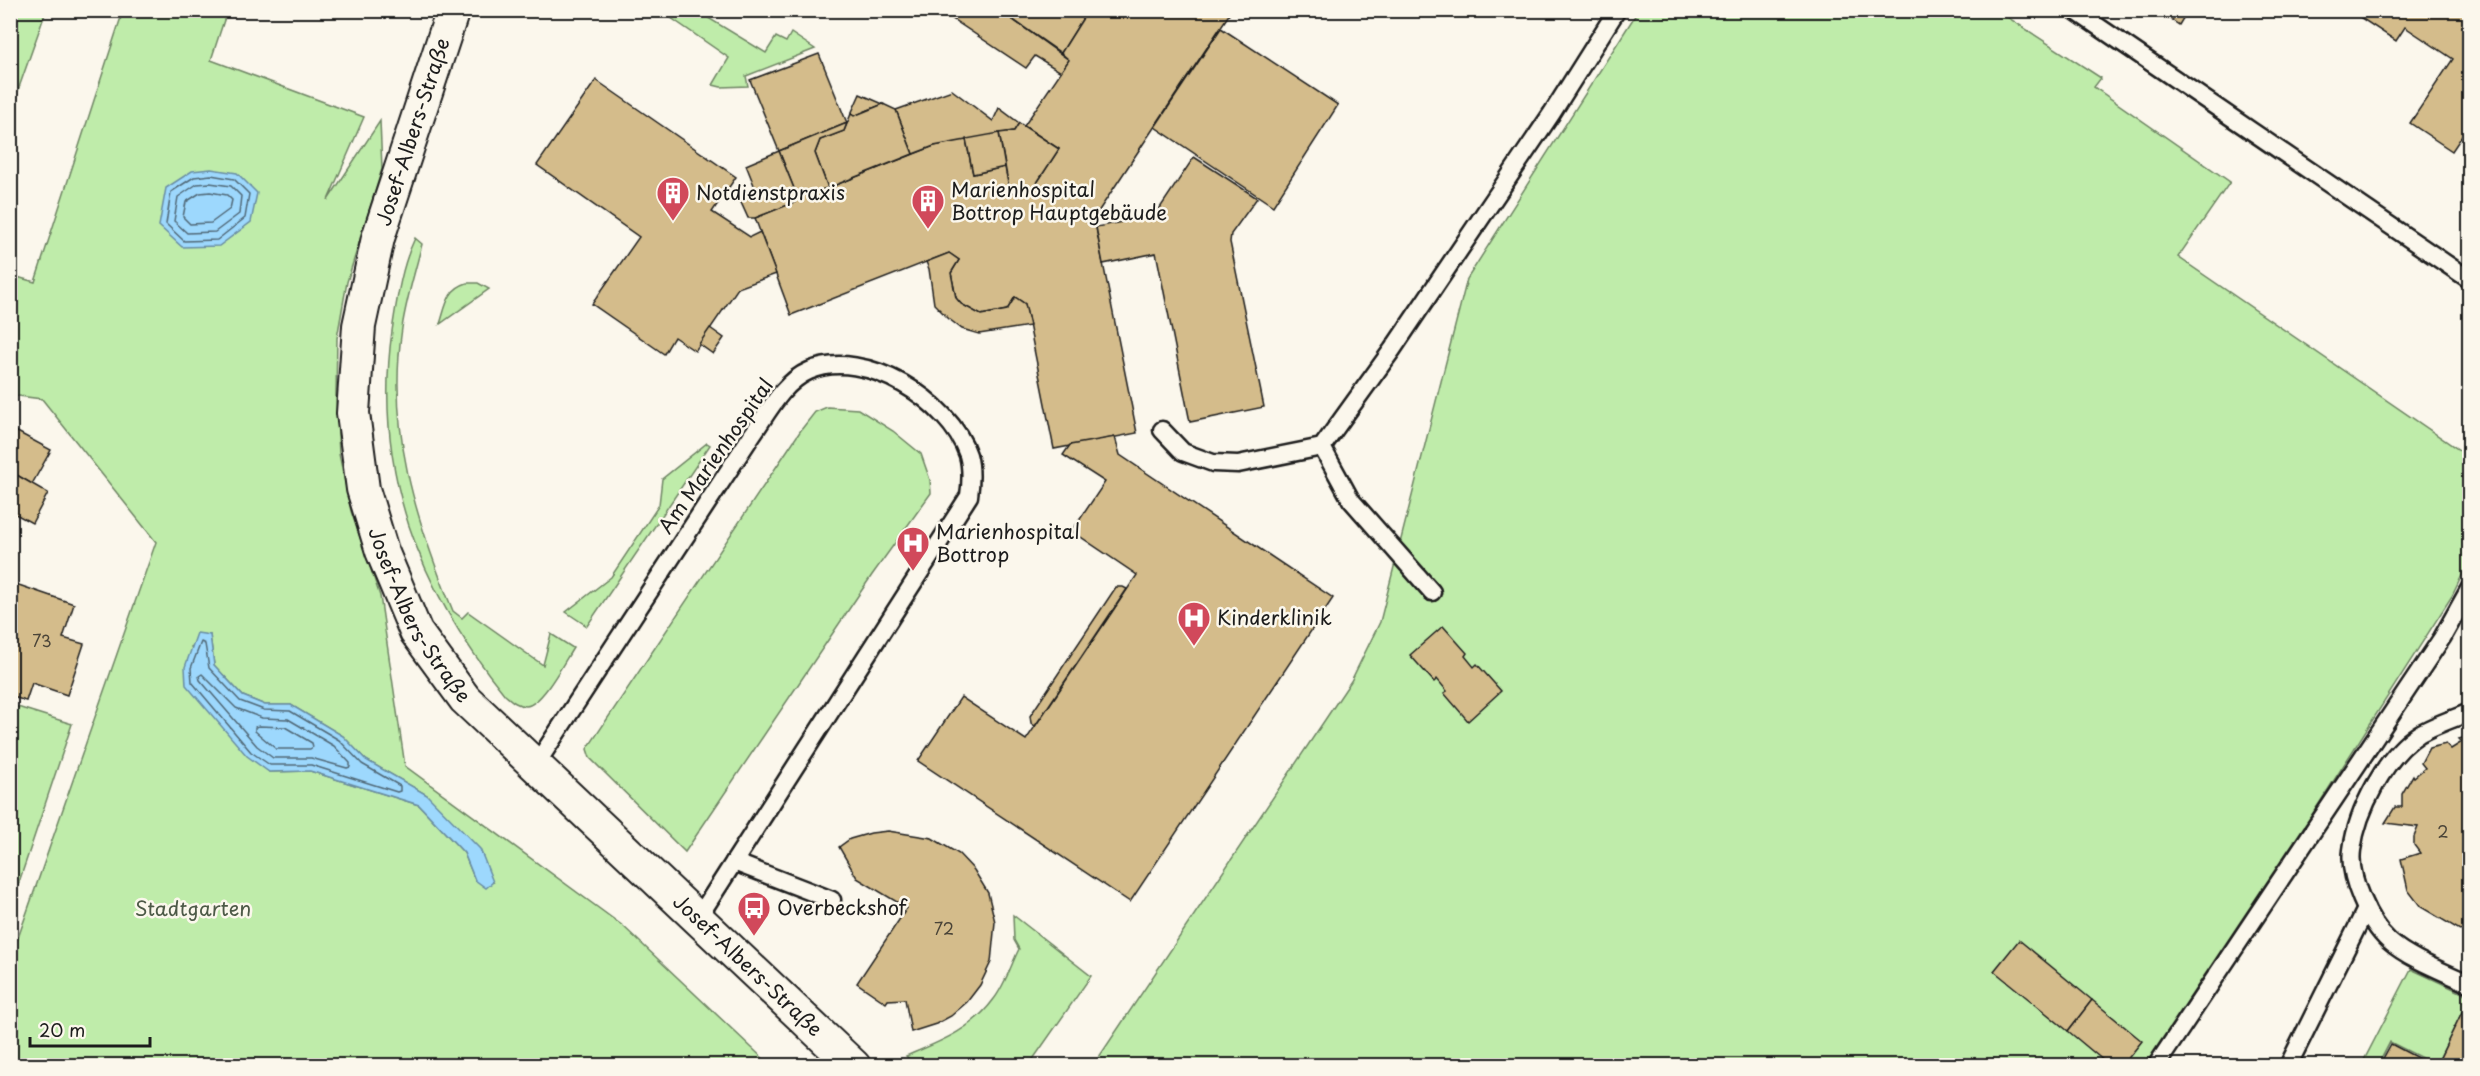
<svg xmlns="http://www.w3.org/2000/svg" width="2480" height="1076" font-family="'Playpen Sans',sans-serif">
<style>
.green{fill:#bfecaa;stroke:#6e8463;stroke-width:1.5;fill-rule:evenodd}
.water{fill:#9dd8fd;stroke:#698da3;stroke-width:1.5}
.lines{fill:none;stroke-linecap:round;stroke-linejoin:round}
.shore{stroke:#506776;stroke-width:1.5}
.building{fill:#d4bc8b;stroke:#1c1c1c;stroke-width:1.5}
.lane-casing{stroke:#1c1c1c;stroke-width:21}
.street-casing{stroke:#1c1c1c;stroke-width:36}
.lane{stroke:#fbf7ec;stroke-width:16}
.street{stroke:#fbf7ec;stroke-width:32}
.labels{text-anchor:middle;stroke-width:5;stroke-linejoin:round;paint-order:stroke}
.number-label{font-size:16px;fill:#4a4438}
.street-label{font-size:20px;fill:#1c1c1c;stroke:#fbf7ec}
.poi-label{font-size:20px;fill:#1c1c1c;stroke:#fbf7ec;text-anchor:start}
.park-label{font-size:20px;fill:#4d5a47;stroke:#fbf7ec}
</style>
<rect width="100%" height="100%" fill="#fbf7ec"/>
<filter id="ink" filterUnits="userSpaceOnUse"><feTurbulence type="fractalNoise" baseFrequency=".0167" numOctaves="2"/><feDisplacementMap in="SourceGraphic" scale="12" xChannelSelector="R" yChannelSelector="G"/><feConvolveMatrix kernelMatrix="1 2 1 2 8 2 1 2 1" color-interpolation-filters="sRGB"/></filter>
<g filter="url(#ink)">
<!-- green -->
<g class="green">
<polygon points="11,10 46,11 11,110 10,11"/>
<path d="M123,11H227L211,60L364,117L328,200L380,121L382,169L347,282L337,338L336,397L339,454L351,511L380,596L405,766L623,926L770,1065H11V958L156,542L42,399L11,395L10,275L35,282ZM210,635L214,665L243,696L265,705H291L343,736L366,760L427,795L493,882L475,880L464,853L419,805L310,771L269,772L191,647Z"/>
<polygon points="661,11 697,11 766,53 776,37 786,42 791,33 815,49 746,76 748,86 721,87 713,85 729,58"/>
<polygon points="1638,11 1998,11 2101,78 2094,87 2230,182 2178,257 2469,457 2469,561 2452,596 2313,813 2152,1054 2167,1065 1093,1066 1351,681 1380,622 1467,279"/>
<path d="M415,238L422,244C415,272 406,300 402,328C387,430 415,518 453,611L462,618L468,612L543,665L551,634L573,648C564,662 542,705 526,706C517,706 511,700 505,695C418,588 373,470 392,331C397,299 401,267 415,238Z"/>
<path d="M467,283H478L489,289L440,324C446,306 447,289 467,283Z"/>
<polygon points="827,407 858,409 893,431 921,454 930,480 931,493 872,575 685,852 590,758 587,749 801,430 815,412"/>
<polygon points="707,443 710,445 587,626 566,612 611,577 659,505 662,479"/>
<polygon points="11,705 72,724 11,906 10,705"/>
<path d="M1013,915L1091,976L1029,1065H915L906,1056C939,1042 972,1030 994,999C1005,985 1011,965 1019,949L1014,940Z"/>
<polygon points="2411,969 2469,996 2469,1015 2462,1012 2436,1065 2390,1042 2378,1065 2361,1066"/>
</g>
<!-- water -->
<g class="water">
<polygon points="211,169 237,173 257,193 251,222 219,246 182,247 159,226 166,188 192,171"/>
<polygon points="197,633 210,635 214,665 243,696 265,705 291,705 343,736 366,760 427,795 480,849 493,882 486,888 475,880 464,853 419,805 310,771 269,772 247,756 186,685 185,667"/>
</g>
<g class="lines">
<!-- shore -->
<g class="shore">
<polygon points="211,175 234,179 249,194 245,218 217,240 184,241 166,224 171,192 194,177"/>
<polygon points="210,183 231,186 241,196 239,214 215,232 187,233 174,221 178,197 197,184"/>
<polygon points="210,192 227,195 232,200 230,209 211,223 190,224 183,217 186,202 200,193"/>
<polygon points="201,642 205,644 209,668 240,701 264,710 290,711 339,740 362,764 400,786 400,791 397,792 311,765 270,765 251,752 192,682 191,668"/>
<polygon points="202,674 236,708 262,718 288,719 334,746 350,763 350,767 347,768 311,758 273,758 257,746 200,680 199,676"/>
<polygon points="259,726 285,727 312,743 313,747 310,749 276,749 255,731 255,727"/>
</g>
</g>
<!-- building -->
<g class="building">
<polygon points="939,10 999,10 1069,60 1061,72 1035,56 1026,68"/>
<polygon points="999,10 1088,10 1061,53"/>
<polygon points="1088,10 1232,10 1094,218 1137,433 1054,449 1025,304 1015,297 1007,310 981,315 961,304 956,298 951,273 959,260 949,253 791,315 755,218 795,202 797,196 828,188 934,146 966,139 973,174 1005,167 1010,193 1027,190 1031,192 1059,149 1024,126 1069,60 1061,53"/>
<polygon points="2157,10 2188,10 2179,25"/>
<polygon points="2349,10 2470,10 2470,132 2466,130 2452,151 2410,123 2453,59 2405,27 2396,41"/>
<polygon points="1221,28 1338,105 1273,206 1155,127"/>
<polygon points="819,54 847,123 779,151 750,80"/>
<polygon points="596,80 736,177 712,212 750,237 760,232 776,274 738,288 695,351 674,337 664,354 592,304 639,237 537,165"/>
<polygon points="952,90 993,121 999,108 1019,123 1014,131 934,146 913,154 896,110"/>
<polygon points="860,94 883,104 854,116 851,114"/>
<polygon points="883,104 896,110 913,154 828,188 815,153 820,140 844,131 851,114 854,116"/>
<polygon points="847,123 844,131 820,140 815,153 828,188 797,196 779,151"/>
<polygon points="1019,123 1059,149 1031,192 1027,190 1010,193 999,133 1014,131"/>
<polygon points="999,133 1005,167 973,174 966,139"/>
<polygon points="779,151 797,196 795,202 755,218 748,218 739,198 756,190 746,165"/>
<polygon points="1194,157 1257,198 1231,234 1230,242 1264,407 1190,422 1157,257 1156,253 1103,264 1096,227 1148,217 1152,220"/>
<polygon points="949,253 959,260 951,273 956,298 961,304 981,315 1007,310 1015,297 1025,304 1030,326 979,334 962,329 949,319 934,304 929,269 926,262"/>
<polygon points="710,328 724,338 713,354 699,344"/>
<polygon points="10,428 51,450 32,484 10,471"/>
<polygon points="1115,437 1120,455 1333,598 1130,902 918,761 961,697 1026,740 1137,575 1072,531 1105,482 1063,455 1070,445"/>
<polygon points="15,474 48,493 32,523 10,511 10,487"/>
<polygon points="10,582 74,604 63,638 84,644 67,695 32,683 26,701 10,696"/>
<polygon points="1116,587 1123,587 1127,589 1035,726 1031,723 1030,716"/>
<polygon points="1443,626 1467,653 1465,656 1474,667 1477,664 1501,691 1468,721 1444,693 1447,691 1437,679 1434,682 1410,655"/>
<polygon points="2470,736 2470,936 2421,907 2408,890 2401,859 2420,853 2414,845 2414,837 2418,827 2385,823 2395,807 2402,807 2402,794 2413,775 2414,777 2425,768 2421,763 2429,748 2446,744 2451,749 2462,742 2459,739"/>
<polygon points="888,831 932,838 959,854 974,870 988,893 995,922 991,962 980,985 967,1002 951,1016 936,1024 911,1032 905,999 888,1000 886,1003 857,983 907,908 857,878 839,847 850,839 871,833"/>
<polygon points="2019,940 2092,1000 2068,1031 1994,971"/>
<polygon points="2092,1000 2142,1041 2122,1066 2110,1066 2068,1031"/>
<polygon points="2462,1012 2470,1015 2470,1066 2436,1066"/>
<polygon points="2391,1044 2433,1066 2379,1066"/>
</g>
<g class="lines">
<!-- lane casing -->
<g class="lane-casing">
<g id="lane">
<polyline points="2074,10 2470,280"/>
<polyline points="1162,430 1183,452 1213,463 1238,464 1322,447 1392,350 1552,113 1617,10"/>
<polyline points="1322,447 1351,500 1432,592"/>
<path d="M2470,712C2453,719 2434,725 2419,734C2385,756 2357,811 2352,850C2348,877 2369,923 2389,941C2409,959 2445,972 2470,984"/>
<path d="M535,766L752,435C767,414 783,382 809,371C865,347 950,401 968,455C972,469 971,482 969,496L698,918"/>
<polyline points="734,862 832,900"/>
<polyline points="2156,1066 2442,638 2470,588"/>
<polyline points="2288,1066 2366,909"/>
</g>
</g>
<!-- street casing -->
<g class="street-casing">
<g id="street">
<path id="s1" d="M453,10L378,238L359,326L353,413L363,489L382,551L416,632L465,699L854,1066"/>
</g>
</g>
<!-- lane -->
<use href="#lane" class="lane"/>
<!-- street -->
<use href="#street" class="street"/>
</g>
</g>
<!-- icons -->
<defs>
<g id="building-pin" transform="scale(1.725)"><path d="M0 17L-7.5 6A9.5 9.5 0 1 1 7.5 6Z" fill="#d1495b" stroke="#fbf7ec"/><path d="M-4-6H4V6H1V3H-1V6H-4ZM-2.5-4.3h1.7v1.8h-1.7ZM.8-4.3h1.7v1.8H.8ZM-2.5-1h1.7V.8h-1.7ZM.8-1h1.7V.8H.8Z" fill="#fff"/></g>
<g id="hospital-pin" transform="scale(1.725)"><path d="M0 17L-7.5 6A9.5 9.5 0 1 1 7.5 6Z" fill="#d1495b" stroke="#fbf7ec"/><path d="M-5-5h3v3.5h4V-5h3V5h-3V1.5h-4V5h-3Z" fill="#fff"/></g>
<g id="bus-pin" transform="scale(1.725)"><path d="M0 17L-7.5 6A9.5 9.5 0 1 1 7.5 6Z" fill="#d1495b" stroke="#fbf7ec"/><path d="M-5-6H5V4H4V6H2V4H-2V6H-4V4H-5ZM-3.5-4V0h7V-4ZM-3.5 1.2v1.5H-2V1.2ZM2 1.2v1.5H3.5V1.2Z" fill="#fff"/></g>
</defs>
<g fill-rule="evenodd">
<use href="#building-pin" x="673" y="193"/>
<use href="#building-pin" x="928" y="201"/>
<use href="#hospital-pin" x="913" y="543"/>
<use href="#hospital-pin" x="1194" y="618"/>
<use href="#bus-pin" x="754" y="908"/>
</g>
<g class="labels">
<!-- number labels -->
<g class="number-label">
<text x="42" y="647">73</text>
<text x="2443" y="838">2</text>
<text x="944" y="935">72</text>
</g>
<!-- street labels -->
<g class="street-label">
<text transform="translate(413 132) rotate(-72)" y="7">Josef-Albers-Straße</text>
<text transform="translate(716 456) rotate(-55)" y="7">Am Marienhospital</text>
<text dy="7" stroke="none"><textPath href="#s1" startOffset="633">Josef-Albers-Straße</textPath></text>
<text dy="7" stroke="none"><textPath href="#s1" startOffset="1118">Josef-Albers-Straße</textPath></text>
</g>
<!-- poi labels -->
<g class="poi-label">
<text x="951" y="197">Marienhospital<tspan x="951" dy="23">Bottrop Hauptgebäude</tspan></text>
<text x="696" y="200">Notdienstpraxis</text>
<text x="936" y="539">Marienhospital<tspan x="936" dy="23">Bottrop</tspan></text>
<text x="1217" y="625">Kinderklinik</text>
<text x="777" y="915">Overbeckshof</text>
</g>
<!-- park labels -->
<g class="park-label">
<text x="193" y="916">Stadtgarten</text>
</g>
</g>
<!-- margin -->
<rect width="2480" height="1076" fill="none" stroke="#fbf7ec" stroke-width="36"/>
<rect x="18" y="18" width="2444" height="1040" fill="none" stroke="#1c1c1c" stroke-width="2" filter="url(#ink)"/>
<!-- scale -->
<path d="M30 1037v9h120v-9" fill="none" stroke="#1c1c1c" stroke-width="3"/>
<text x="39" y="1037" font-size="18" fill="#1c1c1c" stroke="#fbf7ec" stroke-width="4.5" paint-order="stroke">20 m</text>
</svg>
